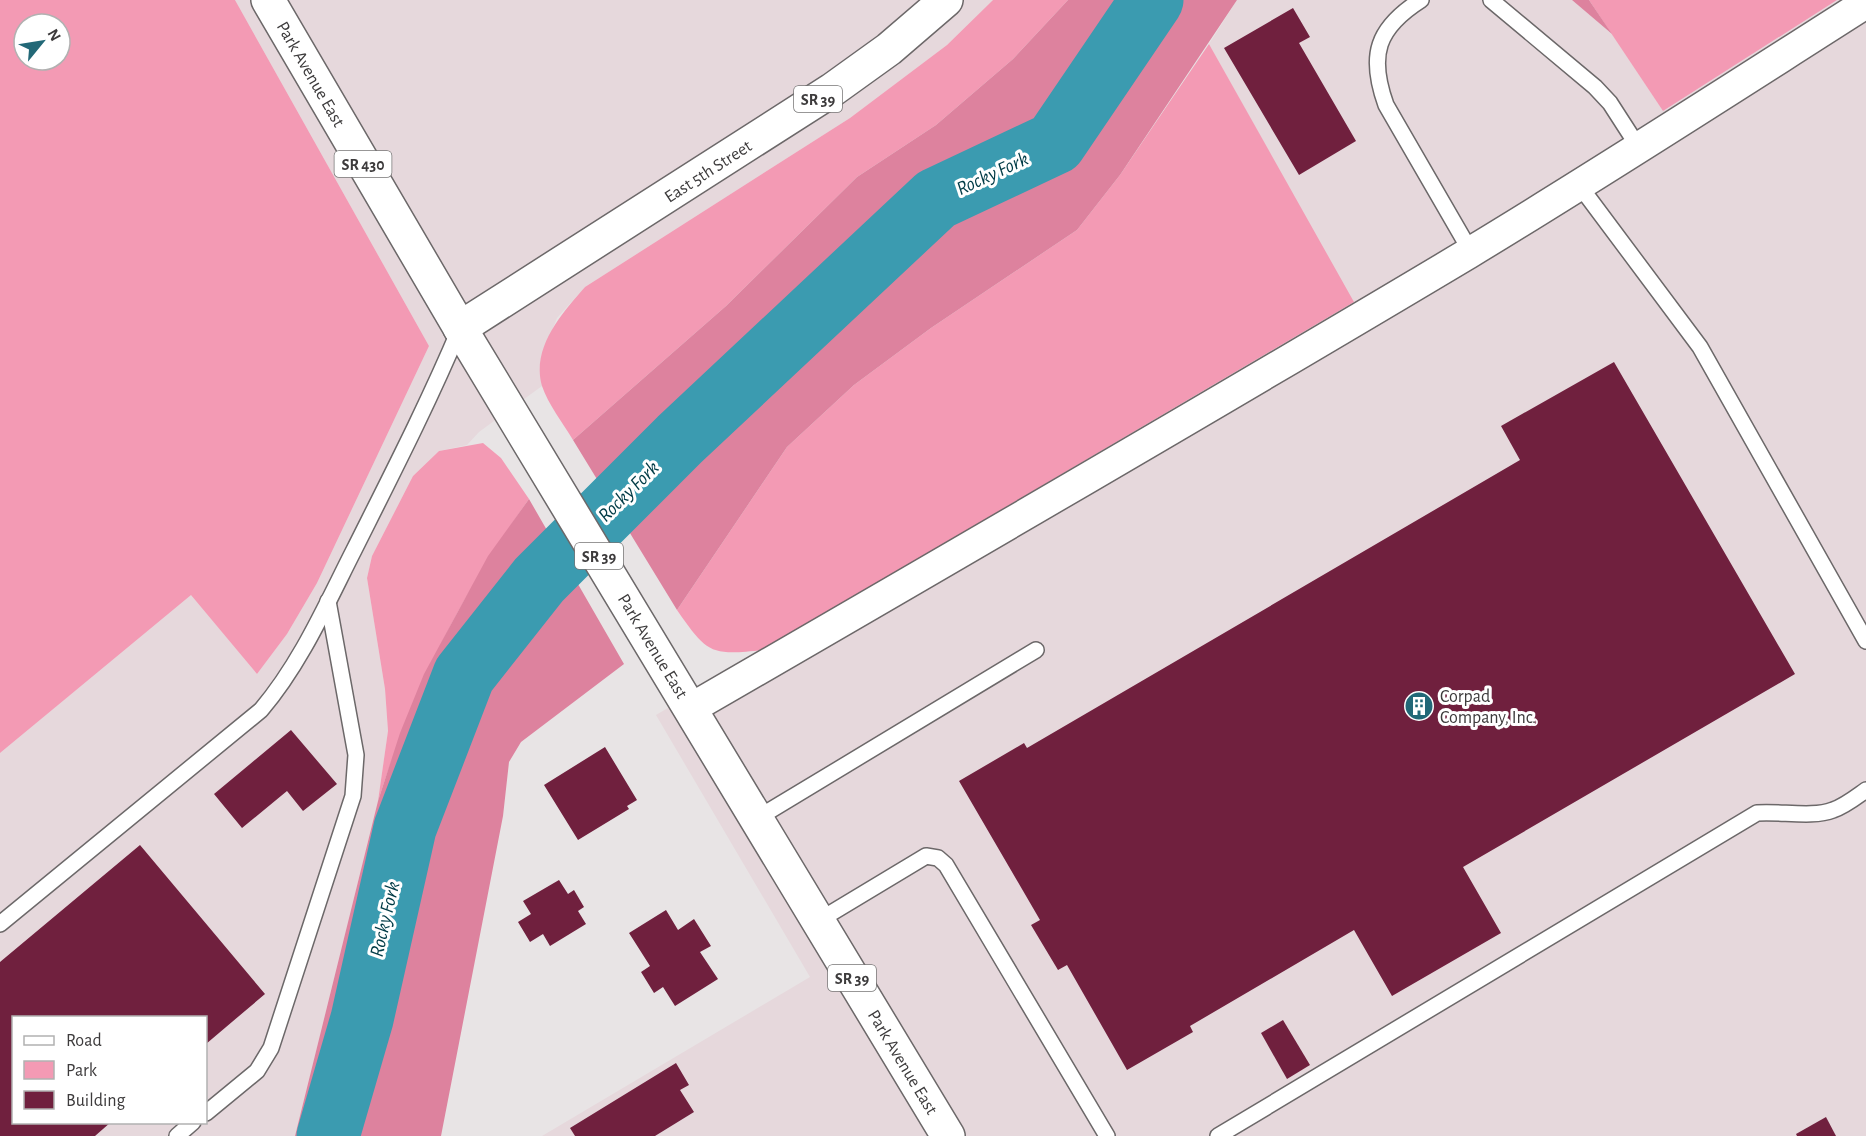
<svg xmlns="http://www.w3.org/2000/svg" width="1866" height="1136" font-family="'Alegreya Sans',sans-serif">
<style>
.built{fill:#e6d8dc;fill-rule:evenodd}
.green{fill:#f39ab4;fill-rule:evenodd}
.forest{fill:#dd829e}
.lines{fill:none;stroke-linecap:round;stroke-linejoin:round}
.river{stroke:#3b9bb0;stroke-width:63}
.building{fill:#70203e}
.lane-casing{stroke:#6c6869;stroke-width:18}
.street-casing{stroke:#6c6869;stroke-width:33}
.primary-casing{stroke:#6c6869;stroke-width:36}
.lane{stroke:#fff;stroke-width:15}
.street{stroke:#fff;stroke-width:30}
.primary{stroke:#fff;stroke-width:33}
.labels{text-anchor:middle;stroke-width:6;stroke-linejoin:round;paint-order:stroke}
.shield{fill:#fff;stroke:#777676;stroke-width:1.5}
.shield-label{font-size:16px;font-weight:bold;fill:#3d3b3c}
.street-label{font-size:18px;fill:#3d3b3c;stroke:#fff}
.poi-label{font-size:18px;fill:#3d3b3c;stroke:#fff;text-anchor:start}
.water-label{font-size:20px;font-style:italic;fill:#003b46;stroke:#fff}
</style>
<rect width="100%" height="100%" fill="#e8e4e5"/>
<!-- built -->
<g class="built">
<path d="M235,0H993L947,45L850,118L585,287L557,318L542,356V386L479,432L467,445L439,451L413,476L372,556L367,578L385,689L388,732L378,801L295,1136H0V753L191,594L257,674L287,634L317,583L429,346ZM14,1018H206V1122H14Z"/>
<polygon points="1237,0 1572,0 1612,34 1663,111 1837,0 1866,0 1866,1136 542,1136 810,977 656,715 1353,302 1209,44"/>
</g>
<!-- green -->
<g class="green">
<path d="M0,0H235L429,346L317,583L287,634L257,674L191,595L0,753ZM24,24H60V60H24Z"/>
<path d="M993,0H1068L1013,59L936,125L857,177L726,306L573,440C563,423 548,404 542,386C531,348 562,313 585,287L850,118L947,45Z"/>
<polygon points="1589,0 1837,0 1663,111"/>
<path d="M1209,44L1354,302L763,650C710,656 707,653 677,610L787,447L854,385L931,328L1077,230L1120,175Z"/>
<path d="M483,443L501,458L529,499C460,596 414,688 378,801L388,731L385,689L367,578L372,556L413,476L439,451Z"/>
</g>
<!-- forest -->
<g class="forest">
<polygon points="1068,0 1237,0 1120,175 1077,230 931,328 854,385 787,447 677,610 573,440 726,306 857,177 936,125 1013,59"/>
<polygon points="1572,0 1589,0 1612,34"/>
<polygon points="529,499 624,664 521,742 509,762 503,816 441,1136 295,1136 378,801 400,733 424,674 488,556"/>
</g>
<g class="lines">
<!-- river -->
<polyline class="river" points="328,1136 362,1019 405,828 464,675 539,580 680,439 936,199 1055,143 1152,0"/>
</g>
<!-- building -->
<g class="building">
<polygon points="1293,8 1310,37 1299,43 1356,141 1299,175 1224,48"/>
<polygon points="1614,362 1795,674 1463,867 1501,933 1392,996 1354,930 1190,1026 1193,1032 1127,1070 1067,965 1058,970 1031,925 1040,920 959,781 1024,743 1027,748 1520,460 1501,426"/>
<polygon points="291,730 337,784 303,811 287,791 242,828 214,794"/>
<polygon points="605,747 637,800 627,806 629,809 578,840 544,785"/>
<polygon points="140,845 265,994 206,1044 206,1018 14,1018 14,1122 111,1122 95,1136 0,1136 0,962"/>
<polygon points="559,880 568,894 574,890 584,907 578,911 586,924 550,946 543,934 530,942 518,922 531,914 523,901"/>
<polygon points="666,910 678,930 694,919 711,946 700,952 718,979 675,1006 663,987 654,993 641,972 650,966 629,933"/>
<polygon points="1283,1020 1310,1065 1287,1079 1261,1033"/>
<polygon points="676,1063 689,1085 680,1090 694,1112 655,1136 575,1136 570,1128"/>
<polygon points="1826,1117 1836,1136 1797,1136 1796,1134"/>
</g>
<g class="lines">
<!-- lane casing -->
<g class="lane-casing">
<g id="lane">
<path d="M1421,0C1377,28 1368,55 1386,105L1471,252"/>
<polyline points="1491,0 1595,87 1610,103 1639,148"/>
<polyline points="1579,185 1700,347 1866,641"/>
<polyline points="756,819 1036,650"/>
<polyline points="818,921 926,856 938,858 946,865 1107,1136"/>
<path d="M0,924L261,710C301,663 326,605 354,550C391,476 428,404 460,328"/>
<polyline points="206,1113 257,1071 271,1048 353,796 356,755 328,601"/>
<polyline points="177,1136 193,1122"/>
<path d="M1218,1136L1757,813C1780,811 1813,818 1833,810C1845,806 1856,797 1866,790"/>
</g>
</g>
<!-- street casing -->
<g class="street-casing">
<path id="street" d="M690,709C951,558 1211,407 1469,253C1603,172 1734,87 1866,3"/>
</g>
<!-- primary casing -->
<g class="primary-casing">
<g id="primary">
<polyline points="268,0 460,328 948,1136"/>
<polyline points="460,328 832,90 889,49 946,0"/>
</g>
</g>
<!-- lane -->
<use href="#lane" class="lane"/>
<!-- street -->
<use href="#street" class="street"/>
<!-- primary -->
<use href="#primary" class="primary"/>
</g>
<!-- icons -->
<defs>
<g id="building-disc" transform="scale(1.5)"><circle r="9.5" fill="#226877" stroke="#fff"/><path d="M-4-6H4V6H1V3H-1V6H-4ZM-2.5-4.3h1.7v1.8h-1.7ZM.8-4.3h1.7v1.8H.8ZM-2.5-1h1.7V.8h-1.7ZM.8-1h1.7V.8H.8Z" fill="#fff"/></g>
</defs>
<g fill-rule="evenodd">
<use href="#building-disc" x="1419" y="706"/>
</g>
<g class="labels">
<!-- shield labels -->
<g class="shield">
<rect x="794" y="86" width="48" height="26" rx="4.5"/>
<rect x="334.5" y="151" width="57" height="26" rx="4.5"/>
<rect x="575" y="543" width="48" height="26" rx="4.5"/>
<rect x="828" y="965" width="48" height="26" rx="4.5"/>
</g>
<g class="shield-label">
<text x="818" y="105">SR 39</text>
<text x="363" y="170">SR 430</text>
<text x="599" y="562">SR 39</text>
<text x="852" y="984">SR 39</text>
</g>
<!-- street labels -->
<g class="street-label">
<text transform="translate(311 74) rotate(60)" y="6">Park Avenue East</text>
<text transform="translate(708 171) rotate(-33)" y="6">East 5th Street</text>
<text transform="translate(653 646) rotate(59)" y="6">Park Avenue East</text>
<text transform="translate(903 1062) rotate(59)" y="6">Park Avenue East</text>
</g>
<!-- poi labels -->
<g class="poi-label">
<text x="1440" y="702">Corpad<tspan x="1440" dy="21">Company, Inc.</tspan></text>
</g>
<!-- water labels -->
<g class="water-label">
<text transform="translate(992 173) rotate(-25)" y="7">Rocky Fork</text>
<text transform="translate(628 491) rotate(-45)" y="7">Rocky Fork</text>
<text transform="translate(384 919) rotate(-77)" y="7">Rocky Fork</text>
</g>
</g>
<!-- legend -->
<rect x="12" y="1016" width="195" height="108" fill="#ffffff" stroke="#b1b1b1" stroke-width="1.5"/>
<rect x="24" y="1036" width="30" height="9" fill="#ffffff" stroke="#b1b1b1" stroke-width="1.5"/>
<text x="66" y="1046" font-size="18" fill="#3d3b3c">Road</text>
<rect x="24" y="1061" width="30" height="18" fill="#f39ab4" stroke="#b1b1b1" stroke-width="1.5"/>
<text x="66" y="1076" font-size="18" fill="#3d3b3c">Park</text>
<rect x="24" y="1091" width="30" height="18" fill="#70203e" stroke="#b1b1b1" stroke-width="1.5"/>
<text x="66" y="1106" font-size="18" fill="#3d3b3c">Building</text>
<!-- north arrow -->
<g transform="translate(42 42) rotate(60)"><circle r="28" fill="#ffffff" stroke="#b1b1b1" stroke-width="1.5"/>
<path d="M0-4.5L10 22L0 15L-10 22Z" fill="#226877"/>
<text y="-9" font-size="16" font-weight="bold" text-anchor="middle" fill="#3d3b3c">N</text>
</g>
</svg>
